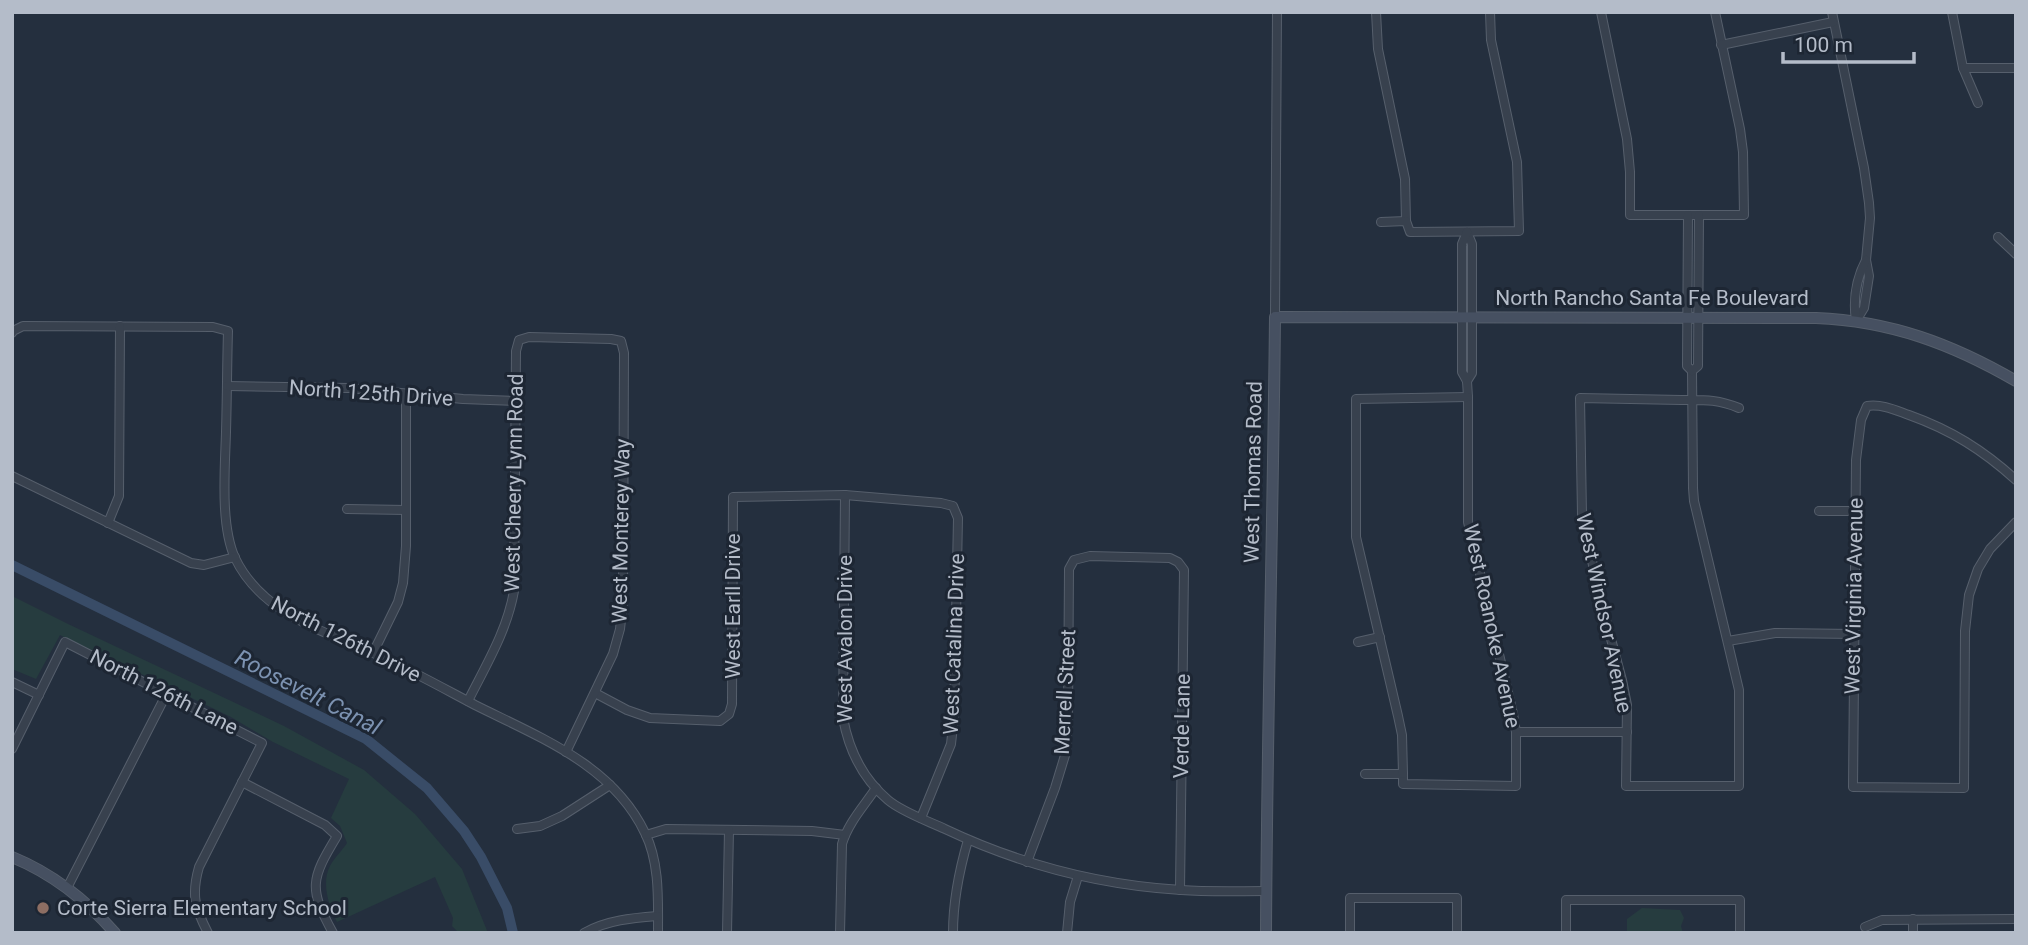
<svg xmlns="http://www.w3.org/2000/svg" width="2028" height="945" font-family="Roboto,sans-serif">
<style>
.green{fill:#263c3f}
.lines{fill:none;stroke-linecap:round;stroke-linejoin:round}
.canal{stroke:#394c67;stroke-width:10}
.street-casing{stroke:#565f6c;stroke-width:10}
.secondary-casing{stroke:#565f6c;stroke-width:12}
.street{stroke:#38414e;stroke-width:8}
.secondary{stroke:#465061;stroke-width:10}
.education-dot{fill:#8d6e63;stroke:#1d2633;stroke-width:2.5}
.labels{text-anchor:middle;stroke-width:6;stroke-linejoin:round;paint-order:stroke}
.street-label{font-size:21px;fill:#b4bcc9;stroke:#1d2633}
.poi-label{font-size:21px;fill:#b4bcc9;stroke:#1d2633;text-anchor:start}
.water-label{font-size:23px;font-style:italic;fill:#7c92b1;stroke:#1d2633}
</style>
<rect width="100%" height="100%" fill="#242f3e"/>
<!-- green -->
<g class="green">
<path d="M12,596L66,623L284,726L364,770L415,814L462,869L488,933H459L452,926L453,918L435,877L337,922C329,907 321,883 330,866C334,858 342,851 347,843L340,826L331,818L349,779L273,742L231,717L60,635L36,679L12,669Z"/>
<polygon points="1642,908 1680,910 1684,918 1681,926 1683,933 1627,933 1627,919"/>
</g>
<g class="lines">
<!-- canal -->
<polyline class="canal" points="12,565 366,739 427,788 464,831 481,857 507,908 513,933"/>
<!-- street casing -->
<g class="street-casing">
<g id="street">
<polyline points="1376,12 1378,49 1405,179 1406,221"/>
<polyline points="1601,12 1627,139 1630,172 1630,215 1744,215 1743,152 1740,129 1715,12"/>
<polyline points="1832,12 1864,168 1869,203 1870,218 1866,260 1869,276 1864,308 1856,321"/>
<polyline points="1952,12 1963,68 1978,103"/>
<polyline points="1721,45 1833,22"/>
<polyline points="1963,68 2016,68"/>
<polyline points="1688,215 1687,366 1692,371"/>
<polyline points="1381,222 1406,221 1410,232 1519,231 1517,162 1491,40 1490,12"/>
<polyline points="1998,237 2016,254"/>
<polyline points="1275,317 1277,12"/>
<path d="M1856,321C1853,300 1856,279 1866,260"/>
<path d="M12,333L13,331L23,326L213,327L228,331C227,365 227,398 226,432C225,468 220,525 235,558C261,612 320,630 371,652C407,668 441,687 475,705C539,737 613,765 645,833C660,863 658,901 658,933"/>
<path d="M1692,371L1693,488L1694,501L1739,690V786H1626L1627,705L1622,680L1600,598L1582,514L1580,398L1681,400C1704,400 1717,399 1739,408"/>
<polyline points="1692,371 1698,366 1699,215"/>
<polyline points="1467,381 1472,373 1472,244 1467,232"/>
<polyline points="227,386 349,388 463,399 516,401"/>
<polyline points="12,476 191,563 204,565 235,557"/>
<path d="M2016,480C1983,450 1951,430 1909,415C1895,410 1883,404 1867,406L1861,420L1856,460L1853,787L1964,788L1965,631L1969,595L1978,569L1990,549L2016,522"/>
<path d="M845,495L843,718C849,751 862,778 888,800C902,812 928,821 945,829C1019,864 1099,885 1181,890C1209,892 1237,891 1266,891"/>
<polyline points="347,509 406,510"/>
<polyline points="1819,511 1855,511"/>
<polyline points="108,523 119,496 120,326"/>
<polyline points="1728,641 1775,633 1854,634"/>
<polyline points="1358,642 1380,637"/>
<polyline points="373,653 398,602 403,583 406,546 406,394"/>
<polyline points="12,682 39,695"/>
<polyline points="595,693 627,710 650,718 720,721 729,714 732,704 733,497 845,495 941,503 953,506 958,518 954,717 951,744 921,818"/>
<path d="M468,701C486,665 507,631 514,591L516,351L519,340L529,337L611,339L621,341L624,353L623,602L620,629L613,654L566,752"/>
<polyline points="1516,732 1627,732"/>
<path d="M12,749L65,642L262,743L199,867C191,895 195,908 208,933"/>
<polyline points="1365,774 1403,774 1403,784 1516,786 1516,732 1513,714 1468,522 1468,397 1467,381 1462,372 1462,244 1467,232"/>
<polyline points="1403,774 1402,735 1398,716 1356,537 1356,399 1468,397"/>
<path d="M242,782L325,825L337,836C311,879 308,888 333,933"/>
<polyline points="517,829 540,826 562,816 610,785"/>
<polyline points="646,835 666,829 812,831 845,835"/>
<polyline points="1027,862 1055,788 1066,752 1068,716 1069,569 1074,560 1090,556 1170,558 1178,562 1184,570 1180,890"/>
<polyline points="67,888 167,693"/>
<polyline points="1865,927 1882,920 2016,919"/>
<path d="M584,933C607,920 633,918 658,916"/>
<polyline points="727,933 729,830"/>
<path d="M840,933L842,844C848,823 864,806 876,788"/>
<path d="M953,933C953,900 959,871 968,840"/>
<polyline points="1067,933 1070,902 1078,876"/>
<polyline points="1350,933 1350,898 1457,898 1457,933"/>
<polyline points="1566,933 1566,900 1740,900 1740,933"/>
<polyline points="1913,933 1913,919"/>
</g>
</g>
<!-- secondary casing -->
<g class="secondary-casing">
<g id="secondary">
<path d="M12,857C51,873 87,901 115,933"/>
<path d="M1266,933C1267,728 1273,522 1275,317L1816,318C1891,321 1952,344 2016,381"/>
</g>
</g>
<!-- street -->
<use href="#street" class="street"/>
<!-- secondary -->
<use href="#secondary" class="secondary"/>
</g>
<!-- markers -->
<circle class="education-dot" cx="43" cy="908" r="7"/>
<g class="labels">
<!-- street labels -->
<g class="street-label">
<text x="1652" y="305">North Rancho Santa Fe Boulevard</text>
<text transform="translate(371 393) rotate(4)" y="7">North 125th Drive</text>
<text transform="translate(1253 472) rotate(-89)" y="7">West Thomas Road</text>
<text transform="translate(514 483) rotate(-89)" y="7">West Cheery Lynn Road</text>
<text transform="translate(621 531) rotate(-89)" y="7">West Monterey Way</text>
<text transform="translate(1854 596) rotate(-89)" y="7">West Virginia Avenue</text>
<text transform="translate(733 606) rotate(-90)" y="7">West Earll Drive</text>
<text transform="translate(1604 613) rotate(78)" y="7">West Windsor Avenue</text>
<text transform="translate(1492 626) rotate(78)" y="7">West Roanoke Avenue</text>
<text transform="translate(346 639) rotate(27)" y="7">North 126th Drive</text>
<text transform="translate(845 639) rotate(-90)" y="7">West Avalon Drive</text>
<text transform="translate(954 644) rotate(-88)" y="7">West Catalina Drive</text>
<text transform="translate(164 692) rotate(27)" y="7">North 126th Lane</text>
<text transform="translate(1065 692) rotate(-87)" y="7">Merrell Street</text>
<text transform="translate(1182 726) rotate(-89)" y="7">Verde Lane</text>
</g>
<!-- poi labels -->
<g class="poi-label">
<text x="57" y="915">Corte Sierra Elementary School</text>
</g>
<!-- water labels -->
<g class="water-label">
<text transform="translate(308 692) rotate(27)" y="8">Roosevelt Canal</text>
</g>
</g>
<!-- border -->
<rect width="2028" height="945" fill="none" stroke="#b4bcc9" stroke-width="28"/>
<!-- scale -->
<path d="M1783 52v10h131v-10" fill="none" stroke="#b4bcc9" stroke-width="3.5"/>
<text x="1794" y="52" font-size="21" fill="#b4bcc9" stroke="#1d2633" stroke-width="5" paint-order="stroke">100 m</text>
</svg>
